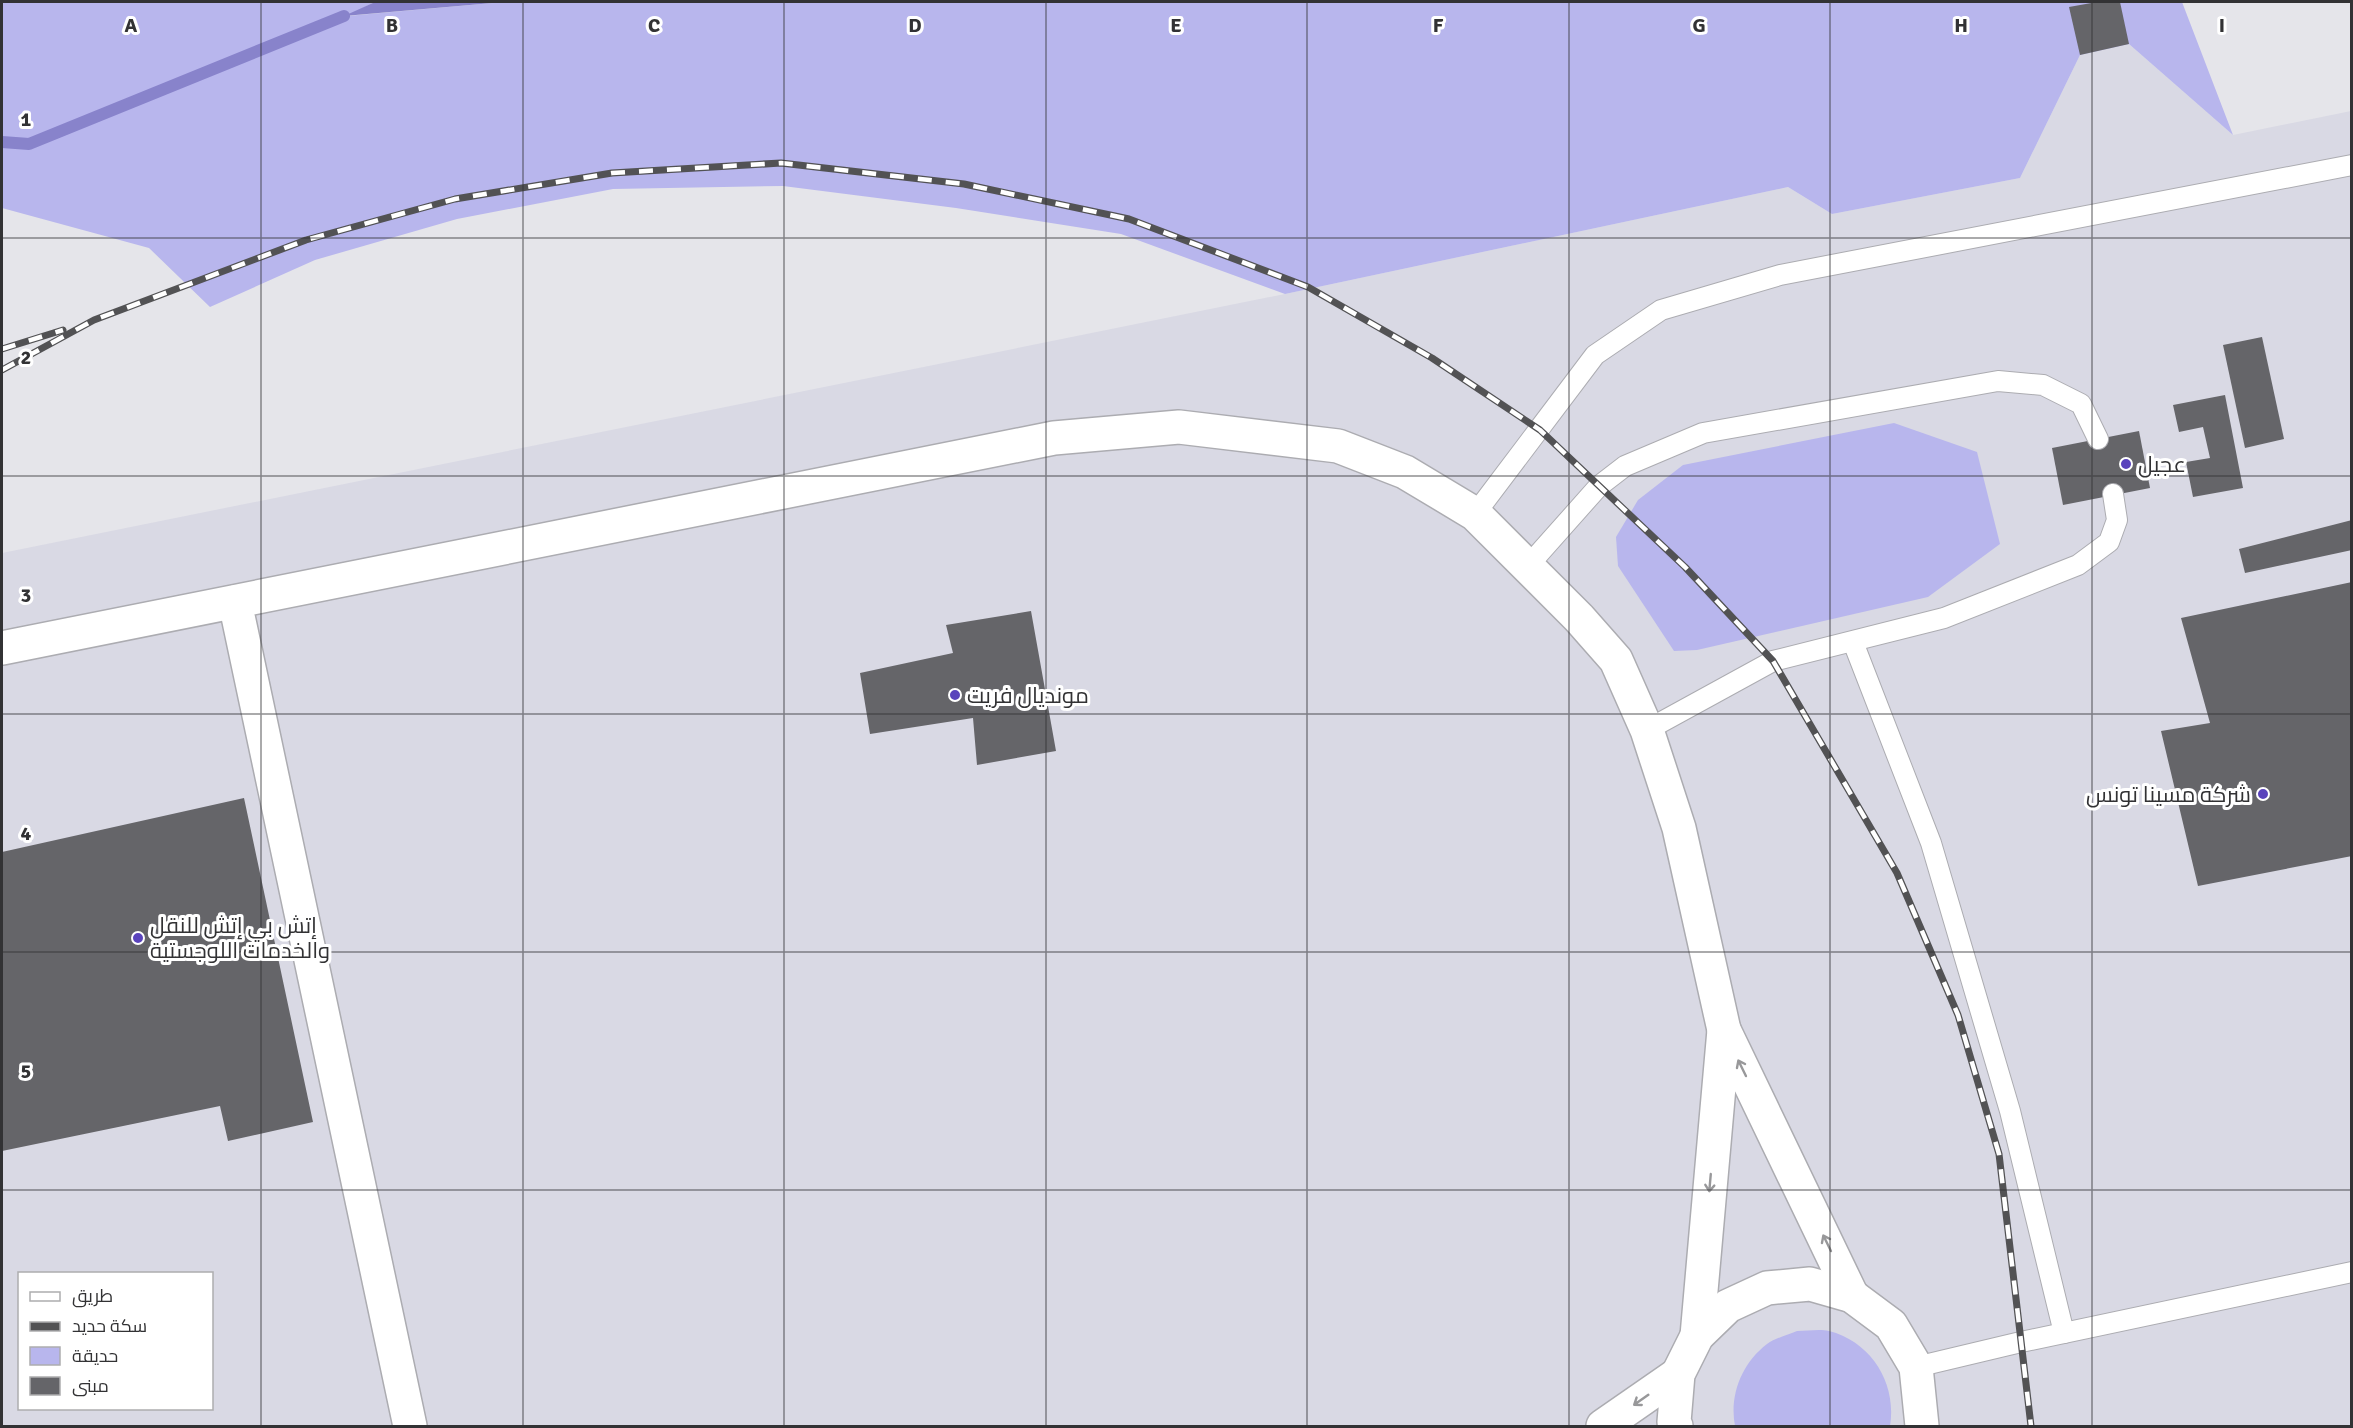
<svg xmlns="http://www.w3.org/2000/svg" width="2353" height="1428" font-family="Signika,Cairo,sans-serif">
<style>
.built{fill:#d9d9e4;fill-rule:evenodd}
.green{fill:#b8b6ed}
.water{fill:#8883cb}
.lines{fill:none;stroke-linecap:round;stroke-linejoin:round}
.stream{stroke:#8883cb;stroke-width:12}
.building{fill:#656569}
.service-casing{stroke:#acacb1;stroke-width:22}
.minor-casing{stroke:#acacb1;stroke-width:36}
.service{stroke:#fff;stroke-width:20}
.minor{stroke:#fff;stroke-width:33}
.rail-casing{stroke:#525254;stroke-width:7}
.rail{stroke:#fff;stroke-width:4.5;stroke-dasharray:14;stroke-linecap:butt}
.oneway{stroke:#98989a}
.grid{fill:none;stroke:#323234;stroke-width:1.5;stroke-opacity:0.55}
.poi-dot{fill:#5a43bc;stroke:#fff;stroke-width:2}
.labels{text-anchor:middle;stroke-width:6;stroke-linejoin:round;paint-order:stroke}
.poi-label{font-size:22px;fill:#323234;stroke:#fff;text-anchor:start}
.grid-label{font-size:20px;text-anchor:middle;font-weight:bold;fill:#323234;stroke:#fff;stroke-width:6;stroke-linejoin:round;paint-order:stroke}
</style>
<rect width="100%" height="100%" fill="#e5e5ea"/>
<!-- built -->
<path class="built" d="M2129,44L2233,135L2351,111V1426H2V553L1285,294L1788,187L1832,214L2020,178L2080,55ZM20,1274H212V1408H20Z"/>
<!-- green -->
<g class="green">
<polygon points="2,2 375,2 347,16 504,2 2182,2 2233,135 2129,44 2080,55 2020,178 1832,214 1788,187 1285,294 1121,234 956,208 783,186 613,189 457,219 315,260 210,307 149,248 2,208"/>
<polygon points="1894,423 1977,452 2000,544 1928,597 1697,650 1674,651 1618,566 1616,537 1638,500 1683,465"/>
<path d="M1797,1331C1807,1331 1820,1329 1829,1331C1872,1342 1897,1384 1890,1426H1735C1729,1395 1742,1363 1767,1344C1775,1338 1788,1335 1797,1331Z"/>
</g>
<!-- water -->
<polygon class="water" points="375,2 504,2 344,16"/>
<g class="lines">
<!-- stream -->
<polyline class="stream" points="2,142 29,144 344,16"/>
</g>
<!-- building -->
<g class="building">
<polygon points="2097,2 2120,2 2129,44 2080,55 2069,7"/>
<polygon points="2262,337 2284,439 2245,448 2223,345"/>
<polygon points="2225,395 2243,488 2193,497 2186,462 2210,458 2203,427 2179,432 2173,405"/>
<polygon points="2139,431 2150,488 2063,505 2052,448"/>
<polygon points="2352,520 2352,550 2245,573 2239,549"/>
<polygon points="2352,582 2352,856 2198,886 2161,731 2210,723 2181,618"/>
<polygon points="1031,611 1056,751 977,765 973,718 870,734 860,673 953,653 946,625"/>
<polygon points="244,798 313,1122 228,1141 220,1106 2,1151 2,852"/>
</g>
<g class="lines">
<!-- service casing -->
<g class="service-casing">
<g id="service">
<polyline points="1475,514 1595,355 1661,310 1780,275 2352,165"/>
<polyline points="1527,567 1599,486 1625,466 1703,433 1998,381 2043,385 2081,404 2098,439"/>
<polyline points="1853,642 1931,843 2010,1111 2064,1333"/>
<polyline points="1647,730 1773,661 1944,618 2078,565 2109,542 2117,520 2113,494"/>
<polyline points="1916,1367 2021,1342 2352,1272"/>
</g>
</g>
<!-- minor casing -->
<g class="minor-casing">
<g id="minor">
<polyline points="235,602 410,1426"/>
<polyline points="2,648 1054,438 1179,427 1338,446 1405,472 1475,514 1579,618 1616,660 1647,730 1679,828 1724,1030"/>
<polyline points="1697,1336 1724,1030 1852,1296"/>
<polyline points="1603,1426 1678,1374"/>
<polyline points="1676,1426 1674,1422 1678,1374 1697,1336 1728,1306 1767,1288 1810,1284 1852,1296 1891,1325 1916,1367 1922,1426"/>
</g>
</g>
<!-- service -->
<use href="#service" class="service"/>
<!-- minor -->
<use href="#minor" class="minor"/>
<!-- rail casing -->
<g class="rail-casing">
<g id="rail">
<polyline points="2,349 63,330"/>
<polyline points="2,370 94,320 306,240 455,199 612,173 781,163 964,184 1129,219 1308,287 1432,358 1540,430 1685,567 1773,661 1897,873 1958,1015 1999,1154 2031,1426"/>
</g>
</g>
<!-- rail -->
<use href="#rail" class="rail"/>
</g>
<!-- one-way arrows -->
<defs><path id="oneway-shaft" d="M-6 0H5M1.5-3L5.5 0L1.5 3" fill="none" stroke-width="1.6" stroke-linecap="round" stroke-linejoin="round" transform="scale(1.5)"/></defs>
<g class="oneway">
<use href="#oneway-shaft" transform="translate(1742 1068) rotate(-116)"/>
<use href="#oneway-shaft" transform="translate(1710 1183) rotate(95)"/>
<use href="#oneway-shaft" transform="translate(1827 1243) rotate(-116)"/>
<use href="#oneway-shaft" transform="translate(1641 1400) rotate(145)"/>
</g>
<!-- grid -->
<path class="grid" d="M261,2V1426M523,2V1426M784,2V1426M1046,2V1426M1307,2V1426M1569,2V1426M1830,2V1426M2092,2V1426M2,238H2352M2,476H2352M2,714H2352M2,952H2352M2,1190H2352"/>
<!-- markers -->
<g class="poi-dot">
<circle cx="2126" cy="464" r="6"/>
<circle cx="955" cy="695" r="6"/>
<circle cx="2263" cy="794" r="6"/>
<circle cx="138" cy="938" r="6"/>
</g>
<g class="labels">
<!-- poi labels -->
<g class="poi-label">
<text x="2138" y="472">عجيل</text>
<text x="967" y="703">مونديال فريت</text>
<text x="2251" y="802" text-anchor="end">شركة مسينا تونس</text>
<text x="150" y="933">إتش بي إتش للنقل<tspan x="150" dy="25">والخدمات اللوجستية</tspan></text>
</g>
</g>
<g class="grid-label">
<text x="131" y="32">A</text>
<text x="392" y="32">B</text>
<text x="654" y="32">C</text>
<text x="915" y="32">D</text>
<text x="1176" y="32">E</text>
<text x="1438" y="32">F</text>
<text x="1699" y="32">G</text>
<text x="1961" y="32">H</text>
<text x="2222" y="32">I</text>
<text x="26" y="126">1</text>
<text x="26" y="364">2</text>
<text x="26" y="602">3</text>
<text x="26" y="840">4</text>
<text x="26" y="1078">5</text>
</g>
<!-- border -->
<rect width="2353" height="1428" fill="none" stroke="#323234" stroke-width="6"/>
<!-- legend -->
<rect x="18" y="1272" width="195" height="138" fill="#ffffff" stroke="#adadae" stroke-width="1.5"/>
<rect x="30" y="1292" width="30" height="9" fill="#ffffff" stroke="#adadae" stroke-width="1.5"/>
<text x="72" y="1302" font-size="18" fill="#323234">طريق</text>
<rect x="30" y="1322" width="30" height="9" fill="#525254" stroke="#adadae" stroke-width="1.5"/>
<text x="72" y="1332" font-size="18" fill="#323234">سكة حديد</text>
<rect x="30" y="1347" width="30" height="18" fill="#b8b6ed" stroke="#adadae" stroke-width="1.5"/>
<text x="72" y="1362" font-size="18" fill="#323234">حديقة</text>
<rect x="30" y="1377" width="30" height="18" fill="#656569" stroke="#adadae" stroke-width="1.5"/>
<text x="72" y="1392" font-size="18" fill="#323234">مبنى</text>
</svg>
